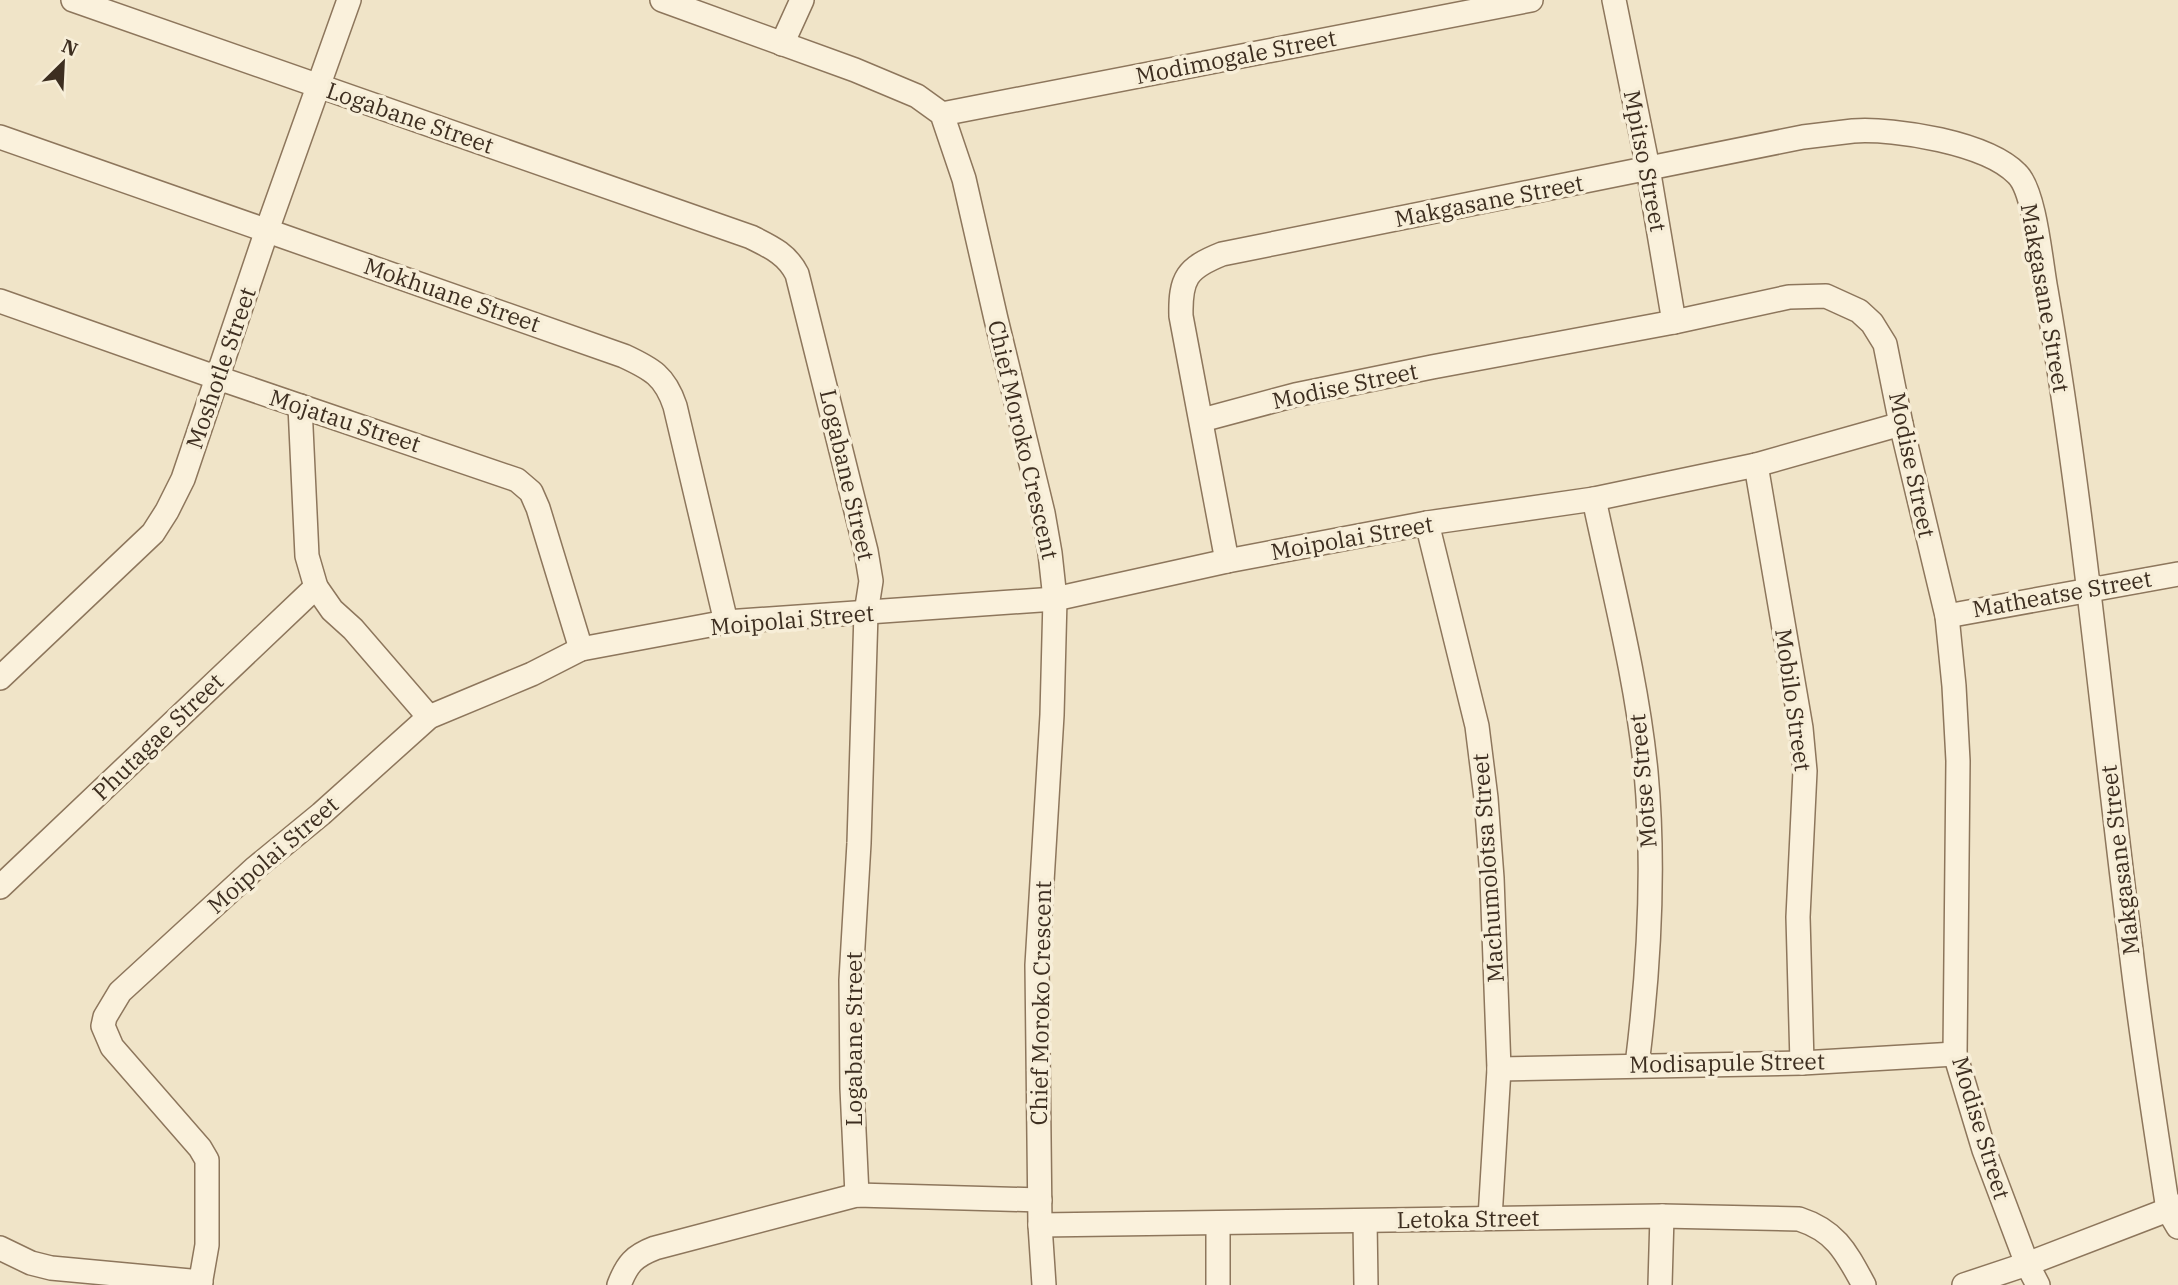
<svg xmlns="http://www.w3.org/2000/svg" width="2178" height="1285" font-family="'IBM Plex Serif',serif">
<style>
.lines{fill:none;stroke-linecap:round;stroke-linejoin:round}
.minor-casing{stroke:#8d765c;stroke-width:26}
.minor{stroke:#faf1dc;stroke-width:23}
.labels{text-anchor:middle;stroke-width:7;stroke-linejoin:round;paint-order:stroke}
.street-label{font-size:23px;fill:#3d2e20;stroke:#f7eed8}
</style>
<rect width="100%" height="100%" fill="#f0e4c8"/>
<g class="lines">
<!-- minor casing -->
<g class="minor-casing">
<g id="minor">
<path d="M73,0L751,237C771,247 787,254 797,274L866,551L871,581L866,613L859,843L851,980L852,1088L857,1195"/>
<polyline points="662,0 855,70 917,96 942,114 964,179 996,319 1043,513 1050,553 1055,599 1052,715 1037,965 1040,1225 1044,1285"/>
<polyline points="1614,0 1648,168 1674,322"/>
<polyline points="782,44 802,0"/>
<polyline points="942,114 1531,0"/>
<path d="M0,137L624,356C652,369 665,376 675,406L726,622"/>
<polyline points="0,301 218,378 517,480 531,492 538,508 581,649"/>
<polyline points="300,406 307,556 316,587 332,610 353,629 429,717"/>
<polyline points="1202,420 1295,395 1432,367 1674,322 1789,297 1826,296 1859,311 1872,323 1885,344 1901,424 1947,616 1954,686 1958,761 1955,1054 1984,1150 2027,1264 2038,1285"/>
<polyline points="1756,465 1801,728 1805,771 1798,917 1802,1063"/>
<path d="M1594,499C1613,589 1637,680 1646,772C1655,869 1649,969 1637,1065"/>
<polyline points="1427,523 1477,726 1486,798 1492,878 1499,1069 1490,1218"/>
<path d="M1227,561L1181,316C1180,278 1187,268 1222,254L1803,137C1819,135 1836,133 1853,131C1896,128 1987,143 2017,174C2035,191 2041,264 2046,290C2084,509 2103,730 2131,950C2141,1037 2155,1123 2168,1210L2178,1227"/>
<polyline points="1947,616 2178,574"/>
<polyline points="0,678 153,533 167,511 183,479 267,230 349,0"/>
<polyline points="0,887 316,587"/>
<polyline points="1499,1069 1802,1063 1955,1054"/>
<polyline points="1365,1221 1366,1285"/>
<polyline points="1218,1223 1218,1285"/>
<path d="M1040,1225L1662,1216L1799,1219C1836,1231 1846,1252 1864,1285"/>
<polyline points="0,1248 31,1263 51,1268 201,1282"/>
<polyline points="200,1285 207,1245 207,1160 200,1148 112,1047 103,1026 105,1017 120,992 254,869 321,814 429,717 532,674 581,649 726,622 1055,599 1227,561 1427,523 1594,499 1756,465 1901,424"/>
<path d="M619,1285C627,1264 634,1256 655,1248L857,1195L1040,1200"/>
<polyline points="1660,1285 1662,1216"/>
<polyline points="1964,1285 2027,1264 2178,1206"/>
</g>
</g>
<!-- minor -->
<use href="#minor" class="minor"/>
</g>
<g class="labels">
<!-- street labels -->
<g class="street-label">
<text transform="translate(1236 57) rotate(-11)" y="8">Modimogale Street</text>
<text transform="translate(410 118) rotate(19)" y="8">Logabane Street</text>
<text transform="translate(1645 161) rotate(79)" y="8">Mpitso Street</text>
<text transform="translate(1489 201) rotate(-11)" y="8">Makgasane Street</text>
<text transform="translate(452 295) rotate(19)" y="8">Mokhuane Street</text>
<text transform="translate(2045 298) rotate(80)" y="8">Makgasane Street</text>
<text transform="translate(221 368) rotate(-71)" y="8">Moshotle Street</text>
<text transform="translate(1345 386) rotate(-12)" y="8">Modise Street</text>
<text transform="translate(345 421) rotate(18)" y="8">Mojatau Street</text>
<text transform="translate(1023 440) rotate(77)" y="8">Chief Moroko Crescent</text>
<text transform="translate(1912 465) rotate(78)" y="8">Modise Street</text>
<text transform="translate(847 475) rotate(77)" y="8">Logabane Street</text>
<text transform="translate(1352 538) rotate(-10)" y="8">Moipolai Street</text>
<text transform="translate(2062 594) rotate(-10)" y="8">Matheatse Street</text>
<text transform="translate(792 620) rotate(-5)" y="8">Moipolai Street</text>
<text transform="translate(1793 700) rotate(82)" y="8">Mobilo Street</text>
<text transform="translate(158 737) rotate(-44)" y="8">Phutagae Street</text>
<text transform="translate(1643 781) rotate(-95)" y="8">Motse Street</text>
<text transform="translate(273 855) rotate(-41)" y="8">Moipolai Street</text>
<text transform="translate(2120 860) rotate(-97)" y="8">Makgasane Street</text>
<text transform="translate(1488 868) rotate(-94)" y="8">Machumolotsa Street</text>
<text transform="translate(1041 1003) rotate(-89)" y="8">Chief Moroko Crescent</text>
<text transform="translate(854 1039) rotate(-90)" y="8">Logabane Street</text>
<text transform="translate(1727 1063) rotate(-1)" y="8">Modisapule Street</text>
<text transform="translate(1981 1128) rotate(73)" y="8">Modise Street</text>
<text transform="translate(1468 1219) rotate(-1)" y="8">Letoka Street</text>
</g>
</g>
<!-- north arrow -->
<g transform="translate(63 63) rotate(24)" stroke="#f7eed8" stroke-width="5" paint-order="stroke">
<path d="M0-5L12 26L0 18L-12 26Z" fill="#3d2e20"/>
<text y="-10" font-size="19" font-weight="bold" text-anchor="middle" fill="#3d2e20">N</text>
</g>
</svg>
